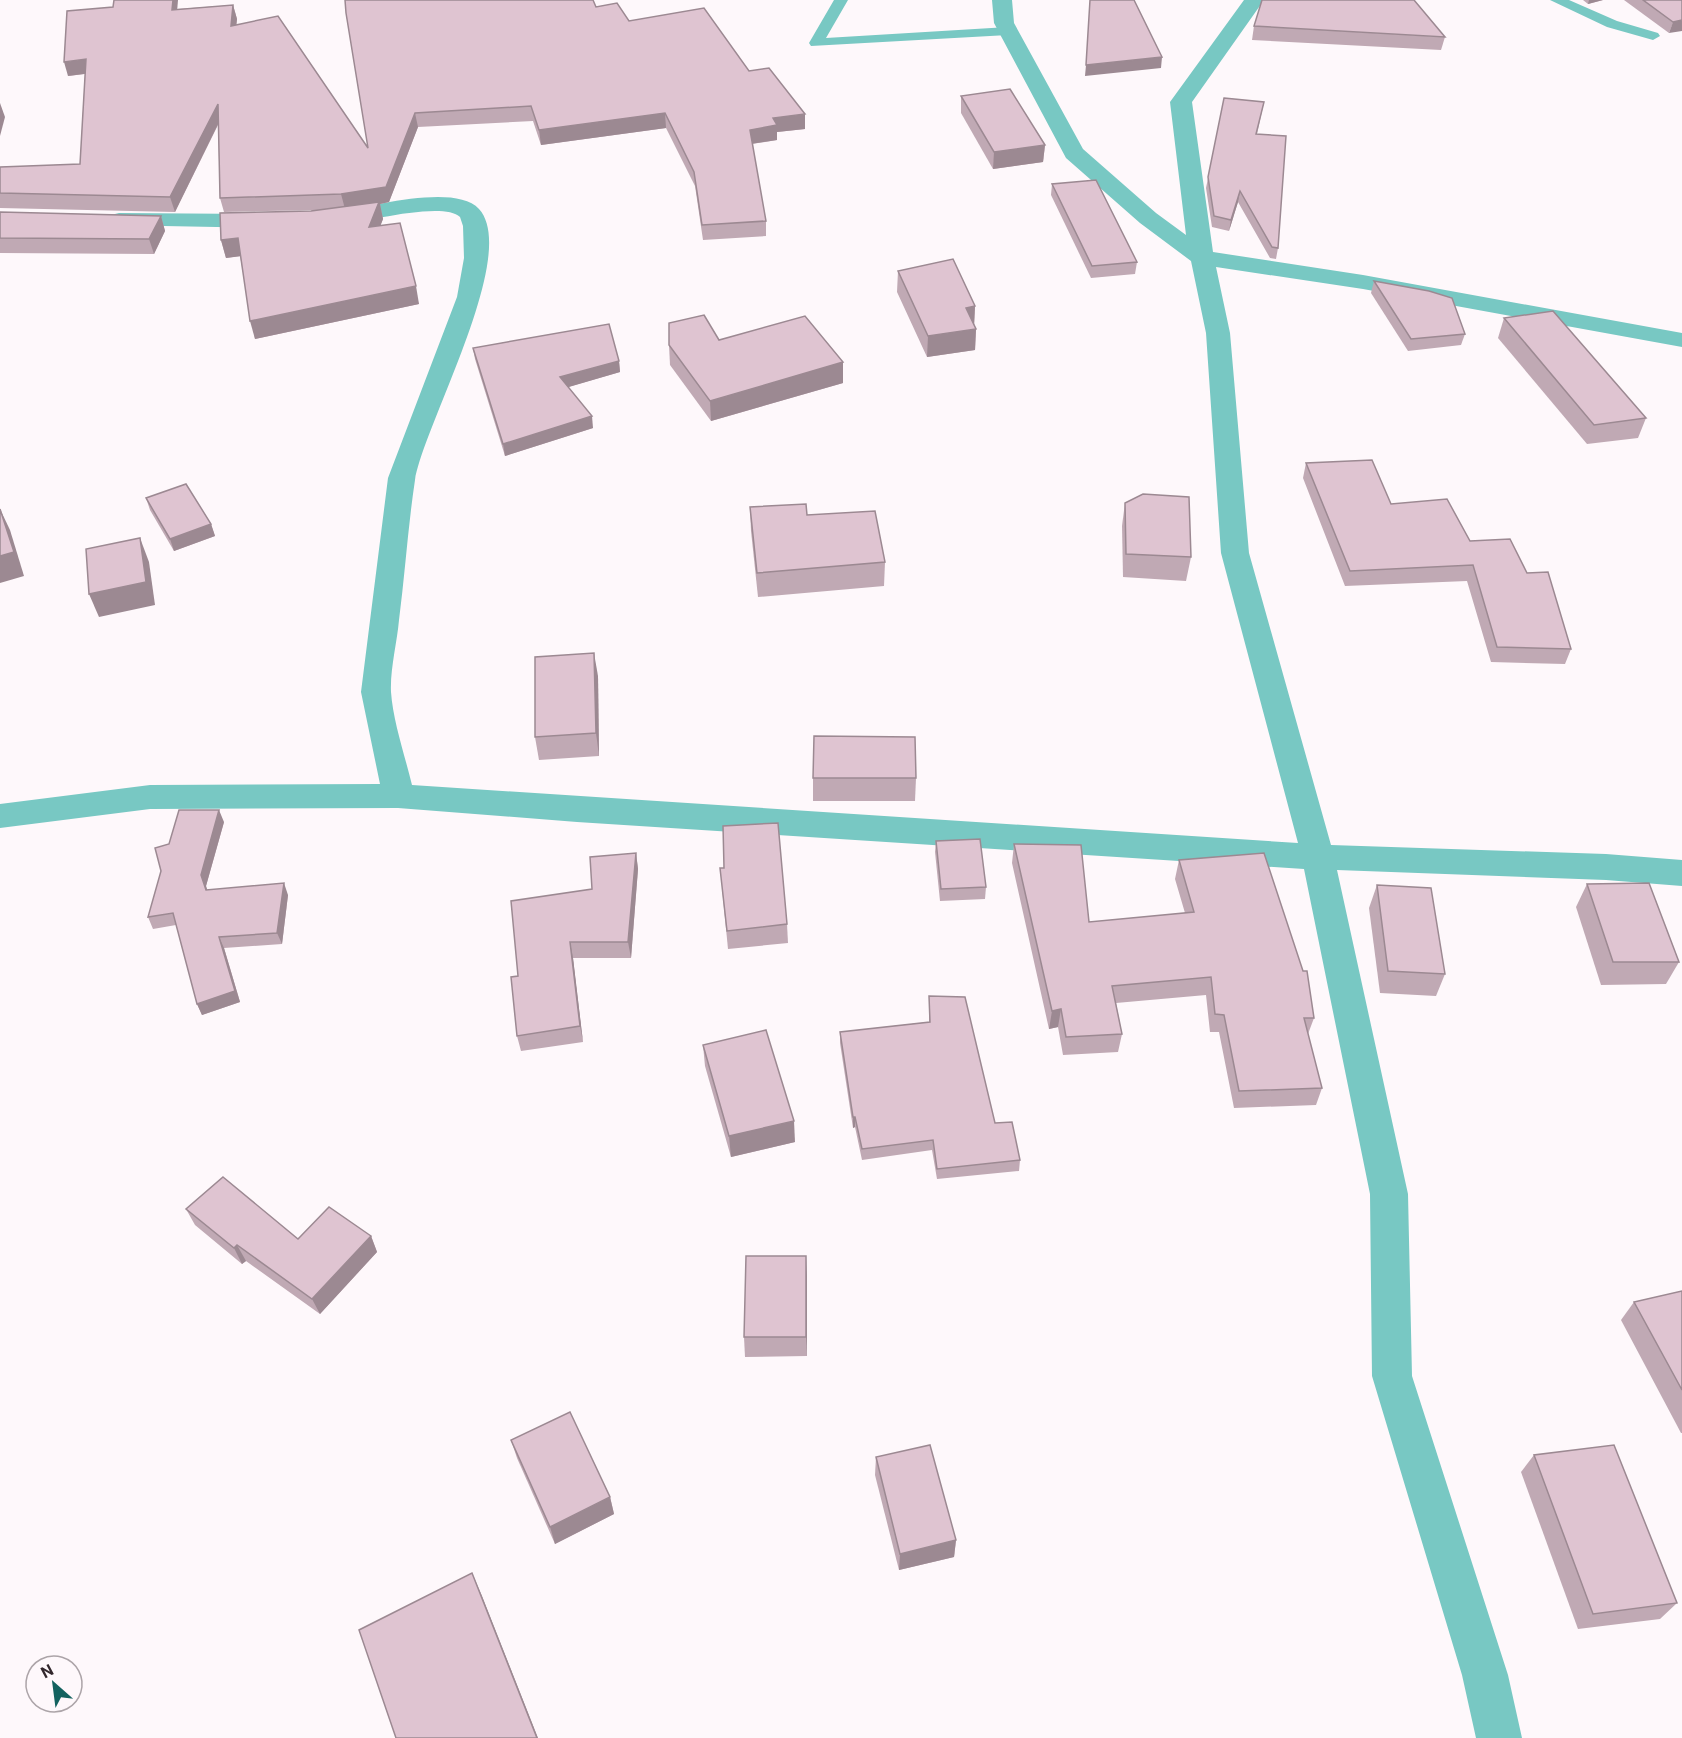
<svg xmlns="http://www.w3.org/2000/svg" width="1682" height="1738" font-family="Roboto,sans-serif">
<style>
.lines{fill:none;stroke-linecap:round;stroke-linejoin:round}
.service{fill:#78c8c3;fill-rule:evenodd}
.minor{fill:#78c8c3;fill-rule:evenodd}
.wall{fill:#c0a9b4}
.shaded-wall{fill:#9c8992}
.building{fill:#dfc4d1;stroke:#9c8992;stroke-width:1.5}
</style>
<rect width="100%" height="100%" fill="#fef8fb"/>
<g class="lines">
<!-- service -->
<g class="service">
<polygon points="834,0 848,0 826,38 1008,27 1015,31 1008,35 811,46 809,43"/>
<polygon points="1550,0 1569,0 1617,21 1658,33 1660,36 1653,40 1607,27"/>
</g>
<!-- minor -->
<g class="minor">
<path d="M992,0H1012L1014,23L1083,149L1156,213L1186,235L1170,102L1244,0H1264L1192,102L1213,252L1363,275L1682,333V347L1363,289L1216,267L1230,333L1249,553L1331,845L1606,854L1682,860V886L1606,880L1337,870L1408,1194L1412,1376L1508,1675L1522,1738H1476L1462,1675L1372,1376L1370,1194L1304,869L577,822L398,808L150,809L0,828V804L150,785L380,784L361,692L388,478L457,297L464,258L463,226L460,217C443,201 363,222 338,226L330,224L326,219L330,214L338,212C370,207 455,183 479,209C520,254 424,425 415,480C408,526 405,574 399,620C397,643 390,669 391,692C393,721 405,756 412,785L1298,843L1221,553L1206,333L1191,261L1140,223L1066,158L994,23Z"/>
<polygon points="119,213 265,214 273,216 277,221 273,226 265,228 111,225 107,220 111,215"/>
</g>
</g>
<!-- wall -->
<g class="wall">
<polygon points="1583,0 1603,0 1588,4"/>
<polygon points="1624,0 1682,0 1669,33"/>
<polygon points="233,5 237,19 236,25 368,148 346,13 596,7 749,71 805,129 777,132 777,140 752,144 766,221 766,236 703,240 695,186 666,128 541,145 533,121 418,127 389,202 380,204 383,219 380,226 419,304 255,339 240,256 226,258 221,240 311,211 319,210 224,212 220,198 218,125 175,212 0,208 0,167 80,164 85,74 68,76 177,9"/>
<polygon points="1254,26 1445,37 1441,50 1252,40"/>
<polygon points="961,96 1045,145 1043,162 993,169 961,113"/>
<polygon points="1224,98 1264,102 1257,134 1278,248 1276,259 1270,258 1238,202 1229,231 1212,227 1206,188"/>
<polygon points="1052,184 1137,262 1135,274 1091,278 1051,195"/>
<polygon points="0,212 161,216 165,231 154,254 0,253"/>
<polygon points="898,271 975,306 974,325 976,329 975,350 927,357 897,292"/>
<polygon points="1374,281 1465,334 1461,345 1408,351 1371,293"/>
<polygon points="1504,318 1646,418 1638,438 1587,444 1498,338"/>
<polygon points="719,340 843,362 843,383 711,421 670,365 669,345"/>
<polygon points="473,348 619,361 620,372 568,387 593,428 505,456 475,359"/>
<polygon points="1306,463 1391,504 1470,541 1527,573 1571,649 1565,664 1491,662 1467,581 1345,586 1303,478"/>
<polygon points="146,498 211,524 215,536 174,551 150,510"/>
<polygon points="1125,503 1191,557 1186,581 1123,577 1122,526"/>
<polygon points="750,507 885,562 884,586 758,597 751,531"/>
<polygon points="598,676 599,756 539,760 535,737"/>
<polygon points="813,778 916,778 915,801 813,801"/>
<polygon points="224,822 206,886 207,890 288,895 282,944 224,948 240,1002 202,1015 197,1004 176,925 153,929 148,917 169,844"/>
<polygon points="936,841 986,887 985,899 940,901 935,852"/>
<polygon points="1014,844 1089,922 1185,913 1175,879 1179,860 1314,1018 1308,1034 1322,1088 1316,1105 1234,1108 1219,1032 1210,1032 1206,995 1116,1003 1122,1034 1118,1052 1063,1055 1058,1027 1049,1029 1012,863"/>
<polygon points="636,853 638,869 631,958 573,958 583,1042 521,1051 517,1036 518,976 592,889"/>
<polygon points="1587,884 1679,962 1666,984 1601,985 1576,907"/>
<polygon points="1377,885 1445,974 1436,996 1380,993 1369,908"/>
<polygon points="722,888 787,924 788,943 728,949"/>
<polygon points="929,996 995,1123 1020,1160 1019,1171 937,1179 932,1150 862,1160 855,1127 853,1128 840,1043 840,1032 929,1022"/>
<polygon points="703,1045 795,1142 731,1157 705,1066"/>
<polygon points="186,1209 298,1239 371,1236 377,1252 320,1314 246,1261 242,1264 195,1225"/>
<polygon points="806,1256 807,1356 745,1357 744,1337"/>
<polygon points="1682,1291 1682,1433 1681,1433 1621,1320 1634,1302"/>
<polygon points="511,1440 610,1497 614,1514 555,1544 517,1458"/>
<polygon points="1534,1455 1677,1603 1660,1619 1578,1629 1521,1472"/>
<polygon points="876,1457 956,1540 954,1557 899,1570 875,1475"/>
</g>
<!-- shaded-wall -->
<g class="shaded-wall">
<polygon points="173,0 178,0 176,24 172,10"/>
<polygon points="1589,0 1603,0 1588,4"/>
<polygon points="233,5 237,19 235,40 231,26"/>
<polygon points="1682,20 1682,31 1669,33 1673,22"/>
<polygon points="1162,57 1161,68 1085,76 1086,65"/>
<polygon points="86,59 91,73 68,76 64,62"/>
<polygon points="0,103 5,117 0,136"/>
<polygon points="218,104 221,118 175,212 170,197"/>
<polygon points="415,113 418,127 389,202 380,204 383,219 373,245 345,209 341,194"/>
<polygon points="665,113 666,128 541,145 539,130"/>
<polygon points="805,114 805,129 777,132 777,140 750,144 750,130 773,118"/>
<polygon points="1045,145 1043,162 993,169 994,152"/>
<polygon points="1240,191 1238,202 1229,231 1231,220"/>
<polygon points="161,216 165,231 154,254 149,239"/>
<polygon points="238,238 242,256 226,258 221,240"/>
<polygon points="416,286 419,304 255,339 250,321"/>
<polygon points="975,306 974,327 966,308"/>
<polygon points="976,329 975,350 927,357 928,336"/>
<polygon points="619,361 620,372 562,389 560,377"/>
<polygon points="843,362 843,383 711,421 710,401"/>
<polygon points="592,416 593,428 505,456 503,444"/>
<polygon points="0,509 10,530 24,576 0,583"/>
<polygon points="211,524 215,536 174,551 170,539"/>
<polygon points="140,538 149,562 155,605 99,617 89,594"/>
<polygon points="594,653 598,676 599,756 596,733"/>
<polygon points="219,810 224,822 206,886 211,902 206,890 201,875"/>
<polygon points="636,853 638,869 631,958 628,942"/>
<polygon points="284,883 288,895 282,944 277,933"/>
<polygon points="219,937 224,948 240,1002 202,1015 197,1004"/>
<polygon points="570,942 573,958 583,1042 580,1026"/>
<polygon points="1061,1009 1058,1027 1049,1029 1052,1011"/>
<polygon points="853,1117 855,1117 855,1127 853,1128"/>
<polygon points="794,1121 795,1142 731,1157 729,1136"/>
<polygon points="371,1236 377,1252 320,1314 312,1299"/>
<polygon points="237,1245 246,1261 242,1264 234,1248"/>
<polygon points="806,1256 807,1276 807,1356 806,1337"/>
<polygon points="610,1497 614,1514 555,1544 550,1527"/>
<polygon points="956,1540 954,1557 899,1570 900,1554"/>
<polygon points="472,1573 482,1596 538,1738 537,1738"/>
</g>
<!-- building -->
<g class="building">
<polygon points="114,0 173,0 172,10 233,5 231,26 278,16 368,148 346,13 345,0 593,0 596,7 617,3 629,21 704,8 749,71 769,68 805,114 773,118 777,125 750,130 766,221 702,225 694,172 665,113 539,130 531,106 415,113 386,187 341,194 220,198 218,104 170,197 0,193 0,167 80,164 86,59 64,62 67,11 113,7"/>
<polygon points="1090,0 1134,0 1162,57 1086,65"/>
<polygon points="1262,0 1414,0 1445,37 1254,26"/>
<polygon points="1643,0 1682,0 1682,20 1673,22"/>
<polygon points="1010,89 1045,145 994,152 961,96"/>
<polygon points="1224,98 1264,102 1256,134 1286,136 1278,248 1272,247 1240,191 1231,220 1214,216 1208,177"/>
<polygon points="1096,180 1137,262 1092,266 1052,184"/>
<polygon points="379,202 369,227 400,223 416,286 250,321 238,238 221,240 220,213 311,211"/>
<polygon points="0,212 161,216 149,239 0,238"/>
<polygon points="953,259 975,306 966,308 976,329 928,336 898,271"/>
<polygon points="1374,281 1429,291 1452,298 1465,334 1411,339"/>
<polygon points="1553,311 1646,418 1594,425 1504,318"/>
<polygon points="704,315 719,340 805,316 843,362 710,401 669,345 669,323"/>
<polygon points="609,324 619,361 560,377 592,416 503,444 473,348"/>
<polygon points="1372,460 1391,504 1447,499 1470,541 1510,539 1527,573 1548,572 1571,649 1497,647 1473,565 1350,571 1306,463"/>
<polygon points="186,484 211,524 170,539 146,498"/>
<polygon points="1143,494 1189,497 1191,557 1126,554 1125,503"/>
<polygon points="806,504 807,515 875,511 885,562 757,573 750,507"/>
<polygon points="0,509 14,552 0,556"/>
<polygon points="140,538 146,582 89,594 86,549"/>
<polygon points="594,653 596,733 535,737 535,657"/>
<polygon points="814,736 915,737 916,778 813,778"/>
<polygon points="179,810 219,810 201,875 206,890 284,883 277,933 219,937 235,991 197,1004 173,913 148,917 161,871 155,848 169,844"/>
<polygon points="778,823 787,924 727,931 720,868 724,868 723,826"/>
<polygon points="980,839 986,887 941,889 936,841"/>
<polygon points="1014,844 1081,845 1089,922 1194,912 1179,860 1264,853 1303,971 1307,971 1314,1018 1304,1018 1322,1088 1239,1091 1224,1015 1215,1014 1211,977 1112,986 1122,1034 1066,1037 1061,1009 1052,1011"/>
<polygon points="636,853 628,942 570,942 580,1026 517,1036 511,977 518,976 511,901 592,889 590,857"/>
<polygon points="1649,883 1679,962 1613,962 1587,884"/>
<polygon points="1377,885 1431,888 1445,974 1388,971"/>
<polygon points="929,996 965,997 995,1123 1012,1122 1020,1160 937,1169 933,1140 862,1149 855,1117 853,1117 840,1032 930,1022"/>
<polygon points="766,1030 794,1121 729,1136 703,1045"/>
<polygon points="223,1177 298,1239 329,1207 371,1236 312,1299 237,1245 234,1248 186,1209"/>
<polygon points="746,1256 806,1256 806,1337 744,1337"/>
<polygon points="1682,1291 1682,1390 1634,1302"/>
<polygon points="570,1412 610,1497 550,1527 511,1440"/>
<polygon points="930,1445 956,1540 900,1554 876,1457"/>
<polygon points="1614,1445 1677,1603 1593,1614 1534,1455"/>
<polygon points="472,1573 537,1738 396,1738 359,1630"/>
</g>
<!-- north arrow -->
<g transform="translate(54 1684) rotate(332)"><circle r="28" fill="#fef8fb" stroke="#aca4a8" stroke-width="1.5"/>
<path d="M0-4.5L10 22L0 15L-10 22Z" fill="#13625f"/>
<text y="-9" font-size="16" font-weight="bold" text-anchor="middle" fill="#32272c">N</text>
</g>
</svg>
